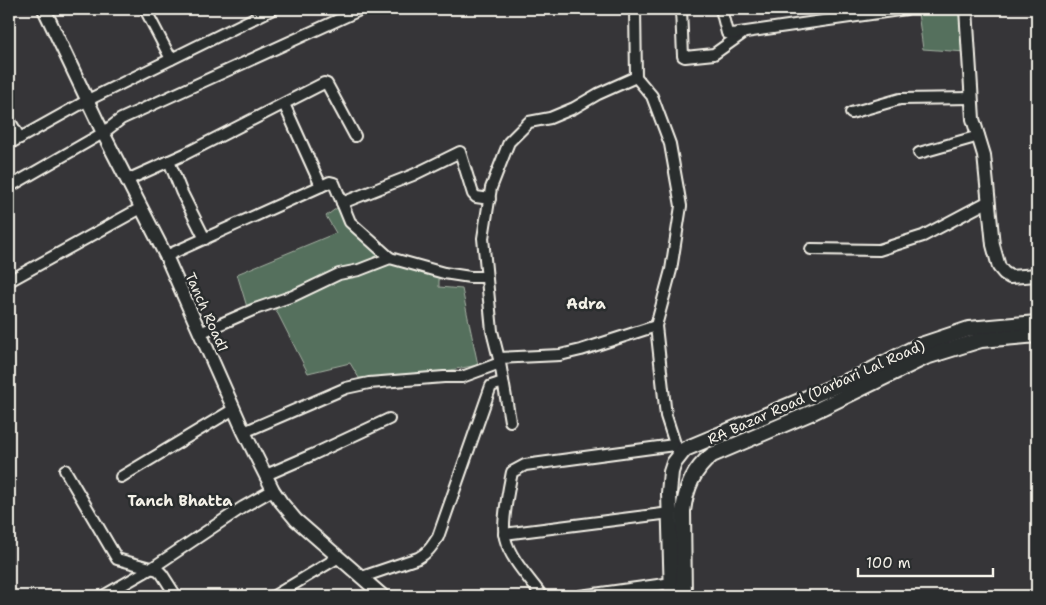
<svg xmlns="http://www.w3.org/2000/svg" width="1046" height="605" font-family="'Shantell Sans',sans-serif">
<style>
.green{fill:#556f5d;stroke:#a4b0a2}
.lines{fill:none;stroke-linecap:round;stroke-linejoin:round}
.minor-casing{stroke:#f4f1e8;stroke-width:14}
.tertiary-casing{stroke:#f4f1e8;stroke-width:16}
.secondary-casing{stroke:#f4f1e8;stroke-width:18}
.minor{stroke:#2a2d2e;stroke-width:10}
.tertiary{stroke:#2a2d2e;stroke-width:12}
.secondary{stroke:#2a2d2e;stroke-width:14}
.labels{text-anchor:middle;stroke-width:5;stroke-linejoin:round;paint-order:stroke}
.street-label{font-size:14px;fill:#f4f1e8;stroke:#2a2d2e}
.neighbourhood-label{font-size:15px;font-weight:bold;fill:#f4f1e8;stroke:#2a2d2e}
</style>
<rect width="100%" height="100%" fill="#363538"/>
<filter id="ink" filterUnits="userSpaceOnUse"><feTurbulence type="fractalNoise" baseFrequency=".02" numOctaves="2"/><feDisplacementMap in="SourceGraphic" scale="10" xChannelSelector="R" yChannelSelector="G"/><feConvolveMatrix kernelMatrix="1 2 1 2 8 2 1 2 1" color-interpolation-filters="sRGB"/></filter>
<g filter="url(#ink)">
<!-- green -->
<g class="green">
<polygon points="943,9 963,9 966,52 923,49 918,13"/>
<polygon points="337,208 382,255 247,307 237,274 336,233 326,216"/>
<polygon points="392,261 439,275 439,287 462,289 478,365 439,372 359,378 350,363 308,373 275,308 340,276"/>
</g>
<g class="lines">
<!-- minor casing -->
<g class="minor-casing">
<g id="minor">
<polyline points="145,9 171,59"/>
<polyline points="635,9 636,77 652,96 670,144 681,206 671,270 656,326 666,416 679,456"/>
<polyline points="681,9 683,56 685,57 714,54 742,34"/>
<polyline points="721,9 727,33 732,34 906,9"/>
<polyline points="284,104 321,186"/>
<polyline points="851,113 900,99 972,98"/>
<polyline points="9,120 20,138"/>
<polyline points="9,144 88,100 273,9"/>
<polyline points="919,153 979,136"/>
<polyline points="169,161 181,191 205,239"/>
<polyline points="127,180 185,154 324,83 327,84 355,136"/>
<polyline points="9,187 103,133 121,119 362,9"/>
<polyline points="342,203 413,175 460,152 473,194 476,197 490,199"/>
<polyline points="811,249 879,250 923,236 989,201"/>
<polyline points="166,256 330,182 334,183 350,222 390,258"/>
<polyline points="9,281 141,208"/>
<polyline points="200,333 255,309 293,296 339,274 359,270 390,258 444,273 470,277 486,277"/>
<polyline points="499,358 560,355 581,350 656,326"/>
<polyline points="510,421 500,363 492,331 483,238 491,188 509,142 529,122 550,118 574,108 598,94 636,77"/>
<polyline points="244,432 346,388 369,383 444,377 462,377 500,363"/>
<polyline points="65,470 117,559 158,570 162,574 176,596"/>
<polyline points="266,475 312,455 389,419"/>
<polyline points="121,477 234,409"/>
<polyline points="504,534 670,513"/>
<path d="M362,577L418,558C428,553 432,546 438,537L491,386L503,382"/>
<polyline points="103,596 152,568 243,507 273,490"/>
<polyline points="274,596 339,557"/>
<path d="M542,596C530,579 510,559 505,538C501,524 509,487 512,472L525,465L674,445"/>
<polyline points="580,596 672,583"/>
</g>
</g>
<!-- tertiary casing -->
<g class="tertiary-casing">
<g id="tertiary">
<polyline points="44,9 103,133 166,256 244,432 273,490 281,502 296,520 383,596"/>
<polyline points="966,9 973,119 984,155 993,245 999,267 1004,273 1010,277 1037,275"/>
</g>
</g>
<!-- secondary casing -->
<g class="secondary-casing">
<g id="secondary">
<polyline points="672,596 669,493 671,472 674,463 685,449 864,374 918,346 969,329 1037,323"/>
<path d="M684,596L683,511C686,488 693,470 712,455L813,412L926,357L981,340L1037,335"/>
</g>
</g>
<!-- minor -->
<use href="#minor" class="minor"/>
<!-- tertiary -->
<use href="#tertiary" class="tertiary"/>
<!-- secondary -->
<use href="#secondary" class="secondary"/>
</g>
</g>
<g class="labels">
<!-- street labels -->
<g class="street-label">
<text transform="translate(207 312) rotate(66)" y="5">Tanch Road1</text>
<text transform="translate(816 392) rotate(-24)" y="5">RA Bazar Road (Darbari Lal Road)</text>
</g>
<!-- neighbourhood labels -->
<g class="neighbourhood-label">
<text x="586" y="309">Adra</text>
<text x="180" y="506">Tanch Bhatta</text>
</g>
</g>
<!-- margin -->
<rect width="1046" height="605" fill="none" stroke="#2a2d2e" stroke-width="30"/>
<rect x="15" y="15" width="1016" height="575" fill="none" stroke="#f4f1e8" stroke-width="2" filter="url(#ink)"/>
<!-- scale -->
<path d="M858 568v8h135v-8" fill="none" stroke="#f4f1e8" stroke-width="2.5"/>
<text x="866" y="568" font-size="15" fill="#f4f1e8" stroke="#2a2d2e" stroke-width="4" paint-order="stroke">100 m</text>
</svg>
